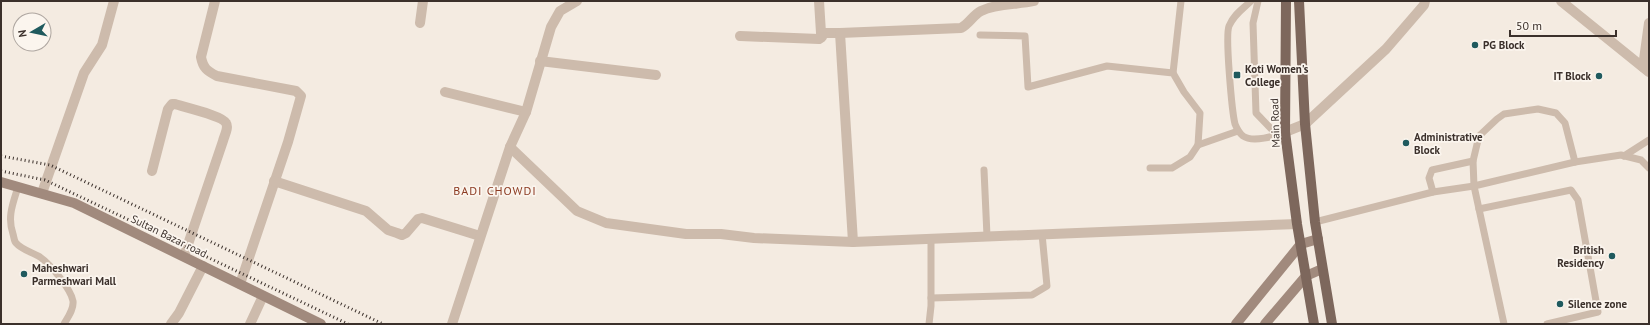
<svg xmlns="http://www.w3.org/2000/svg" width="1650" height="325" font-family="'PT Sans',sans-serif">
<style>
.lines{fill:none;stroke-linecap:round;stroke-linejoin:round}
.service{stroke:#cdbbac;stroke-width:7}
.minor{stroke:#cdbbac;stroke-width:10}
.tertiary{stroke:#cdbbac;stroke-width:10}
.secondary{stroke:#a18a7d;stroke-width:10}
.primary{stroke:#7d675c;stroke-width:10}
.rail{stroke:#3b302b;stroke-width:3;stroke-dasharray:1 3;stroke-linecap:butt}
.poi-dot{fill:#1f5a5e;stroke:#fbf5ee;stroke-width:1.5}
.labels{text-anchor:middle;stroke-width:3.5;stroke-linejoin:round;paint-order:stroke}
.poi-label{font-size:11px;font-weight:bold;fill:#3b302b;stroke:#fbf5ee;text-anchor:start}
.street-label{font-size:11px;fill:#3b302b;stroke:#fbf5ee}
.neighbourhood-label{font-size:12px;letter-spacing:1px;fill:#8c3b22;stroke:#fbf5ee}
</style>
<rect width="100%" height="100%" fill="#f4ebe1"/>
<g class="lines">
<!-- service -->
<g class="service">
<path d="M1251,1C1243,9 1234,14 1229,26C1225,36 1232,112 1235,124C1237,129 1239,133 1243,136C1253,143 1275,136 1285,132"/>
<polyline points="1258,1 1253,23 1256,113 1277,135"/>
<polyline points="980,35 1025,36 1028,87 1107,66 1173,73 1184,92 1200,113 1198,145 1190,157 1172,168 1150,168"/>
<polyline points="1173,73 1181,1"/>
<polyline points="1198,145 1238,131"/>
<polyline points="1624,156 1649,140"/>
<polyline points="1473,161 1474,186 1504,324"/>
<polyline points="984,170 987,236"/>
<path d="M18,187C13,203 7,217 13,234C14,237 14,241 16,243C22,250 32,252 40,257C50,264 71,289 73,301C74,309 68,317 64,324"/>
<polyline points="1433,192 1429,178 1432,170 1473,161 1479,136 1497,119 1504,114 1538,109 1556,113 1565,123 1575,162"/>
<polyline points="1479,209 1571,190 1578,200 1598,312 1547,324"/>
<polyline points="1315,222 1433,192 1474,186 1575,162 1621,155 1641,160 1649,168"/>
<polyline points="931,298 1032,295 1047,286 1042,234"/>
<polyline points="929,324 931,306 931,239"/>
</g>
<!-- minor -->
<g class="minor">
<path d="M215,1L201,57C203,68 207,71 217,76L296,91L301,96L288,142L240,284"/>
<polyline points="819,1 821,33 840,33 853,242"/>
<polyline points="1561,1 1649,72"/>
<polyline points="420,23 423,1"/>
<path d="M840,33L961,28C969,24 973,15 981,11C997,3 1017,5 1034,1"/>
<polyline points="740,36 819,39 822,37 821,33"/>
<polyline points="540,61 656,75"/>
<polyline points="1643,67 1649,23"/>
<polyline points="445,92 526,112"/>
<polyline points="1285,132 1305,124 1386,49 1424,5 1425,1"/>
<polyline points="510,147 577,211 606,223 686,234 721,234 754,238 853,242 1297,224"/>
<path d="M152,171L168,109L172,104H175C184,107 223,116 226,123C229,128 224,136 223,141L184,256"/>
<polyline points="274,181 366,211 388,230 397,233 402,235 406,233 418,219 422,218 480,236"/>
<polyline points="42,193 84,73 102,45 114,1"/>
<polyline points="171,324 179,313 203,266"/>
<polyline points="250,324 263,296"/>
</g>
<!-- tertiary -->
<polyline class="tertiary" points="452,324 510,147 526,112 551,27 560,11 577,1"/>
<!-- secondary -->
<g class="secondary">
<polyline points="1,182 74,203 321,324"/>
<polyline points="1236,324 1301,244 1318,239"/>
<polyline points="1265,324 1306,276 1322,269"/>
</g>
<!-- primary -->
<g class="primary">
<polyline points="1286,1 1285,132 1297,224 1314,324"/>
<polyline points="1299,1 1305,124 1315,222 1332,324"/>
</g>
<!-- rail -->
<g class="rail">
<polyline points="1,156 50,165 383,324"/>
<polyline points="1,171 45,180 348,324"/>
</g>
</g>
<!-- markers -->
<g class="poi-dot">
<circle cx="1475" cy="45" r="4"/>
<rect x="1233" y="71" width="8" height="8" rx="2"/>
<circle cx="1599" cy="76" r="4"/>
<circle cx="1406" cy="143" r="4"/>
<circle cx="1612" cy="256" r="4"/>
<circle cx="24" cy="274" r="4"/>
<circle cx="1560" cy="304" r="4"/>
</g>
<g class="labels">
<!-- poi labels -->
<g class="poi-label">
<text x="1483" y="49">PG Block</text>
<text x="1245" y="73">Koti Women's<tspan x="1245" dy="13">College</tspan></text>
<text x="1591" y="80" text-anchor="end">IT Block</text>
<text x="1414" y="141">Administrative<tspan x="1414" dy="13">Block</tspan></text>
<text x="1604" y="254" text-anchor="end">British<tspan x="1604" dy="13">Residency</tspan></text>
<text x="32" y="272">Maheshwari<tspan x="32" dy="13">Parmeshwari Mall</tspan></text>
<text x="1568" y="308">Silence zone</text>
</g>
<!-- street labels -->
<g class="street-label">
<text transform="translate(1275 123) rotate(-92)" y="4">Main Road</text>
<text transform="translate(169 236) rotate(26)" y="4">Sultan Bazar road</text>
</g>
<!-- neighbourhood labels -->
<g class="neighbourhood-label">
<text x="495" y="195">BADI CHOWDI</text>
</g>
</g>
<!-- border -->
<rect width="1650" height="325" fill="none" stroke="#3b302b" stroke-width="4"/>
<!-- north arrow -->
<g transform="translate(32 32) rotate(261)"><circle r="19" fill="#fbf5ee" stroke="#aea6a0"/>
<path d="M0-3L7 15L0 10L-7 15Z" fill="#1f5a5e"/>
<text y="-6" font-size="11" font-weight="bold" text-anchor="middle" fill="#3b302b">N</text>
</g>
<!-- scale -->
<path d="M1510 30v6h106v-6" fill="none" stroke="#3b302b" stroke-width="2"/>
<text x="1516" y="30" font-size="12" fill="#3b302b" stroke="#fbf5ee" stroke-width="3" paint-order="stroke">50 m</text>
</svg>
